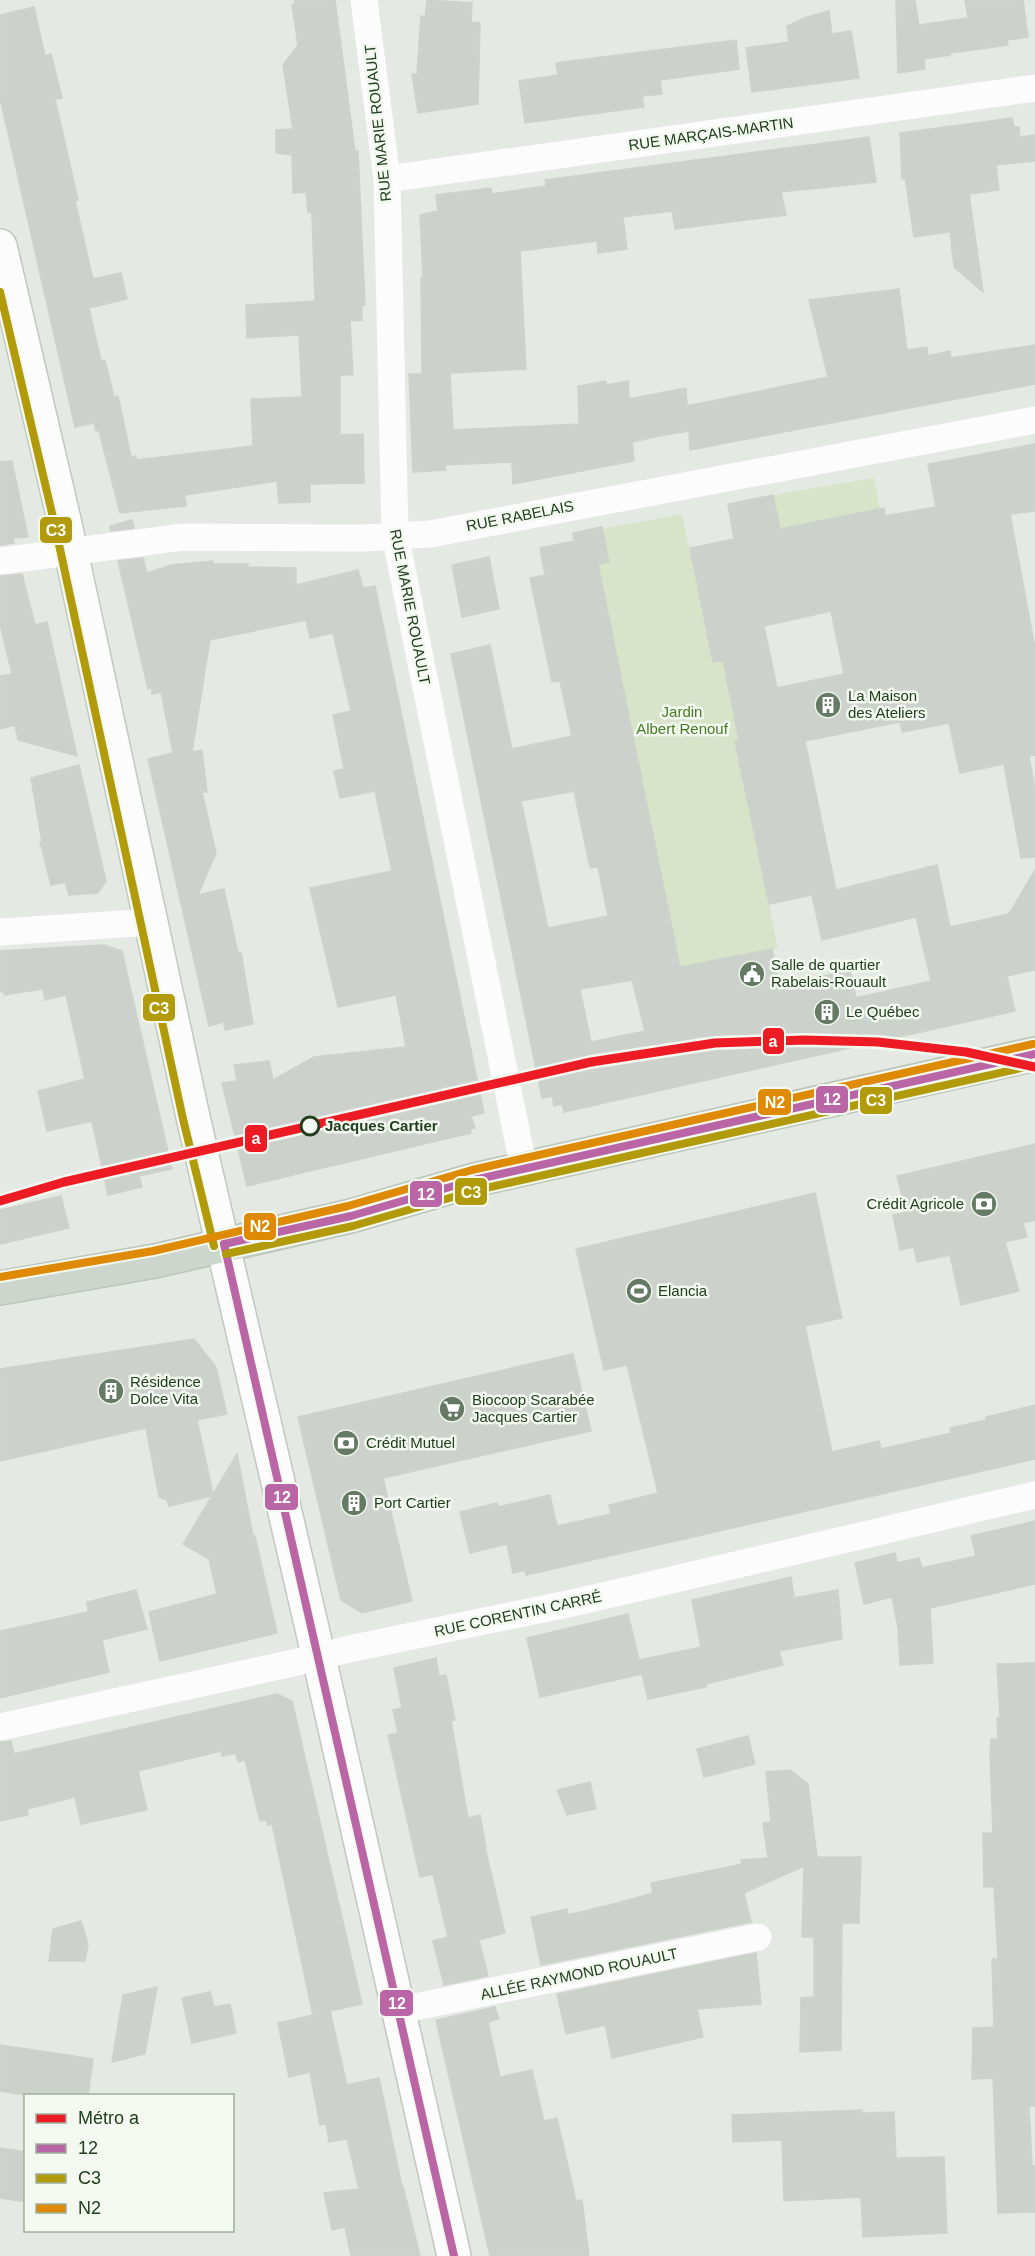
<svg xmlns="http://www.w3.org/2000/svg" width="1035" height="2256" font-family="Arial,sans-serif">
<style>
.green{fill:#d7e4ca}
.building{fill:#ccd2cb;stroke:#cdd2cb;stroke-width:1.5;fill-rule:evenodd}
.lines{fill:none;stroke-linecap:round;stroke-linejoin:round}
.secondary-casing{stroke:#c0c9bf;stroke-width:36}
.primary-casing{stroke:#bcc6bb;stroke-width:36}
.street{stroke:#fbfcfb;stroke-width:27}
.secondary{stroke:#fbfcfb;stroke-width:33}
.primary{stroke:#cdd6cc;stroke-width:33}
.bus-1-casing{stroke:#f3f9f0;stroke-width:12}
.bus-2-casing{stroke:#f3f9f0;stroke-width:12}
.bus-3-casing{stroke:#f3f9f0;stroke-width:12}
.bus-1{stroke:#ba65a5;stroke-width:8}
.bus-2{stroke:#b19b0b;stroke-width:8}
.bus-3{stroke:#de8a03;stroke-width:8}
.metro-1-casing{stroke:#f3f9f0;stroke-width:14}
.metro-1{stroke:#ed1c24;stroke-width:9}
.stop-dot{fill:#f3f9f0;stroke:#213f1f;stroke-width:3}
.labels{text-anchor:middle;stroke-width:5;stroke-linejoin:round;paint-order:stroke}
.street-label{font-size:15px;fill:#213f1f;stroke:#f3f9f0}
.poi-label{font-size:15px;fill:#213f1f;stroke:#f3f9f0;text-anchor:start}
.park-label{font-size:15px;fill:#477a24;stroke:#f3f9f0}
.stop-label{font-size:15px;font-weight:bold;fill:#213f1f;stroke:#f3f9f0;text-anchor:start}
.line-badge{stroke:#f3f9f0;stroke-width:2}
.badge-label{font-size:16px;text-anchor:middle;font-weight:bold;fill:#fff}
</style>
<rect width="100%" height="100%" fill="#e4e9e3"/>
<!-- green -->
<g class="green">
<polygon points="874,478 880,509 780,529 773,495"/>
<polygon points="682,514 713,662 723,661 739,740 735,741 778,948 710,962 735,1074 704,1081 598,564 609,562 602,529"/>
</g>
<!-- building -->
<g class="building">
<polygon points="294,0 335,0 355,151 358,151 365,305 362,305 362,320 350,321 353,375 340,375 340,435 363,434 364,483 310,484 310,502 279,503 277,481 185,495 186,506 120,513 99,431 96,431 94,423 75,427 0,98 0,15 34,7 45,56 51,54 62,98 55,99 78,200 75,201 93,279 121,273 127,299 89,308 101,361 105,360 114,397 118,396 131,457 136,456 136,460 253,446 251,399 302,397 299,335 247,338 246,305 315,301 312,213 308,212 306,192 293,193 292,155 276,153 276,130 293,129 283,65 298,45 292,5 295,5"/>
<polygon points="427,0 472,3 471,22 480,23 478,104 418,113 412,74 417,74 421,16 425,17"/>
<polygon points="896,0 915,0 919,25 968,18 965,0 1023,0 1028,37 1007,40 1008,45 950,53 950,55 924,59 925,69 898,73"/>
<polygon points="829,11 832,34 851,31 859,78 752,92 746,48 789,42 787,26 807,17"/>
<polygon points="736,40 739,69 660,80 662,94 642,96 644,107 525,123 519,81 558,75 556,63"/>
<polygon points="1012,118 1014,127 1019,127 1020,137 1035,135 1035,161 996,165 999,190 969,194 983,292 954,267 950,232 914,237 905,178 902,179 900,133"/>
<polygon points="869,137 876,182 781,192 786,215 675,229 672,211 623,217 627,249 598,253 597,241 520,251 526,369 450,373 453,430 579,424 578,386 605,381 607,385 628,381 629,399 686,388 687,406 828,377 809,300 899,289 907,350 927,347 928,356 950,351 951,358 1035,345 1035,384 690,450 689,431 659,436 632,442 634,461 513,484 512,462 445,465 446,470 413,472 409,374 422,374 421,278 423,278 420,215 438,211 436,195 491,188 492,194 546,186 545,180"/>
<path d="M1035,444V511L1010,514L1035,648V755L1029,756L1035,790V857L1021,858L1004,764L960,773L949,723L902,732L900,722L805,741L836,890L937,865L950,927L1009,914L1035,870V970L1007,976L1015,1011L564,1112L562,1104L554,1106L552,1096L542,1098L451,654L490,645L512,749L572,736L560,681L552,682L530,578L545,575L540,548L574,541L573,533L602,527L609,562L598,564L680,967L772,949L780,986L850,970L856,998L931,981L916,917L822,940L812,895L769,904L735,741L739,740L723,661L713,662L690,548L734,539L728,504L773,495L780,529L884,508L885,516L936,507L928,464ZM831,611L844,674L777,688L764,626ZM574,791L590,868L598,867L608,916L548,928L521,801ZM632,980L645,1031L591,1042L580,989Z"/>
<polygon points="12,461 28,537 13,538 14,543 0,545 0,462"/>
<polygon points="132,520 134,528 111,531 110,526"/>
<polygon points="489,557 499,609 462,617 452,565"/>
<polygon points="143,558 147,573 171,565 213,561 213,564 248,564 248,567 296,568 296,585 358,570 363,588 375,586 484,1113 471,1116 475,1128 470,1129 471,1133 247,1186 222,1083 237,1081 234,1065 269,1061 273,1080 314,1057 406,1047 396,995 338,1007 310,888 392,871 375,791 340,798 334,771 344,769 333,715 351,711 333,633 310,638 306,620 210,640 192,752 202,750 207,792 202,792 216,853 198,895 224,889 238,953 241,952 253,1024 225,1030 224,1022 209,1026 148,759 173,753 161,692 152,694 152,688 148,689 118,561"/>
<polygon points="22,574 35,625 47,622 77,756 18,740 15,725 0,729 0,676 12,674 0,624 0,576"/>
<polygon points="79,765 106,881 98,893 69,895 65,882 51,885 40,842 42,842 31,778"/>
<polygon points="104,945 122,951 172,1169 139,1176 142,1187 108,1195 92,1121 47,1131 38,1091 85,1079 66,995 45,1000 43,989 4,995 4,991 0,992 0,951"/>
<polygon points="1035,1144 1035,1220 1023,1223 1027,1237 1005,1242 1019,1291 961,1305 950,1255 917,1262 914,1247 900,1250 893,1215 906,1212 897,1176"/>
<polygon points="815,1193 842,1318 805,1326 832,1452 879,1441 881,1449 951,1433 950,1428 986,1420 986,1417 1035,1405 1035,1459 526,1575 525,1570 513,1573 507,1544 470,1553 460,1512 497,1503 498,1507 550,1495 557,1526 611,1514 609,1505 658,1493 627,1365 604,1370 576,1249"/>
<polygon points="61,1196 69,1228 0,1244 0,1210"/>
<polygon points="194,1339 216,1367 227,1414 197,1420 213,1494 237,1454 253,1536 255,1536 277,1633 160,1661 149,1612 217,1594 209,1559 183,1544 212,1496 169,1506 167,1500 159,1497 146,1428 0,1461 0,1369"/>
<polygon points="573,1354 591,1431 383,1478 412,1601 362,1613 341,1600 298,1417"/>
<polygon points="1035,1521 1035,1584 930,1608 933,1663 900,1665 898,1628 892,1597 864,1604 855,1563 895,1553 897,1563 919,1558 922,1568 976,1556 971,1536"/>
<polygon points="791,1577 794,1598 838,1590 842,1639 779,1651 783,1665 706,1684 706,1687 648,1699 642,1674 540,1697 527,1638 628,1614 639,1660 701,1647 692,1600"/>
<polygon points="136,1590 147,1629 102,1640 109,1672 0,1698 0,1631 88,1612 87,1602"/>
<polygon points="436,1658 439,1676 446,1675 455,1720 451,1721 468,1818 480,1815 486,1847 485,1847 505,1933 479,1940 488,1976 444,1985 433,1941 448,1937 433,1874 420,1877 388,1735 398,1733 393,1710 402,1708 394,1668"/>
<polygon points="1035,1663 1035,2106 1029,2106 1032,2166 1035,2166 1035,2212 998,2213 993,2078 972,2079 973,2028 994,2027 992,1959 998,1959 994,1887 984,1887 983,1833 993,1833 990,1754 991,1739 998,1739 997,1718 1000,1718 997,1664"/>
<polygon points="277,1694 292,1701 362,2004 330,2011 347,2085 379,2078 402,2186 403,2186 420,2256 351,2256 345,2227 332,2230 324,2193 359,2189 347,2139 329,2142 326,2124 320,2125 310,2072 289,2077 278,2023 313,2015 272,1824 267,1825 267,1820 260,1821 245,1760 238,1762 236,1753 222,1756 221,1751 138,1771 147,1810 81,1824 75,1797 27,1809 28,1815 0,1821 0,1742 11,1741 14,1754"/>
<polygon points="748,1736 755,1764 704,1777 697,1749"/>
<polygon points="790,1770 808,1784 817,1857 861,1857 859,1923 842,1923 841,2050 800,2052 801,1998 814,1997 814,1937 802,1937 804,1866 744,1893 751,1922 541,1965 531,1917 567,1909 568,1915 617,1903 653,1893 651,1883 742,1864 741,1860 768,1858 763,1823 771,1822 766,1772"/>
<polygon points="590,1782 596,1809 567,1815 557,1790"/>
<polygon points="81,1921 88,1944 85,1961 49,1961 53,1929"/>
<polygon points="756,1953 761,2004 697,2009 703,2037 612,2058 605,2025 566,2034 557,1994"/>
<polygon points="157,1987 145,2054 112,2062 123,1995"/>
<polygon points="210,1992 214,2007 230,2004 236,2033 192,2043 182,1998"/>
<polygon points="495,2007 499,2019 488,2022 500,2077 532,2070 544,2121 557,2118 576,2201 582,2200 589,2256 490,2256 436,2020"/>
<polygon points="0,2045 93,2059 88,2096 31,2096 0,2091"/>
<polygon points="862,2110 862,2113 894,2112 896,2158 944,2157 947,2233 863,2237 861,2197 784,2201 782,2140 733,2142 732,2115"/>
<polygon points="0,2148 26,2152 26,2202 0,2198"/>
</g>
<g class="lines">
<!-- secondary casing -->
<g class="secondary-casing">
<polyline id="secondary" points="0,246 65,524 193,1117 325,1684 454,2256"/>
</g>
<!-- primary casing -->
<g class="primary-casing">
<polyline id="primary" points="0,1288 155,1261 351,1216 474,1180 1035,1054"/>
</g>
<!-- street -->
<g class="street">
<polyline points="364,0 387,179 395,535 524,1169"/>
<polyline points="387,179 1035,88"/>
<polyline points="0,561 183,537 364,538 430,534 1035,420"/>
<polyline points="0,932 152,922"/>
<polyline points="0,1727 293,1663 349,1649 577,1602 1035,1495"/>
<polyline points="400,2010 758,1937"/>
</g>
<!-- secondary -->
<use href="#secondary" class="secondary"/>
<!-- primary -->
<use href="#primary" class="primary"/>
<!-- bus-1 casing -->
<g class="bus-1-casing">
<g id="bus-1">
<polyline points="224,1244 454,2256"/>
<polyline points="224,1244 351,1216 474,1180 1035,1054"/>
</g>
</g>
<!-- bus-2 casing -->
<g class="bus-2-casing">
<g id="bus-2">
<polyline points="0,292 55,526 183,1119 214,1246"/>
<polyline points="226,1254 353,1226 477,1190 1035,1065"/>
</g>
</g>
<!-- bus-3 casing -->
<g class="bus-3-casing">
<polyline id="bus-3" points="0,1277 153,1251 348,1206 472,1170 1033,1044"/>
</g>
<!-- bus-1 -->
<use href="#bus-1" class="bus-1"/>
<!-- bus-2 -->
<use href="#bus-2" class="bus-2"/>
<!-- bus-3 -->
<use href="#bus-3" class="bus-3"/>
<!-- metro-1 casing -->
<g class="metro-1-casing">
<polyline id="metro-1" points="0,1201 64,1182 591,1062 715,1043 804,1040 878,1042 966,1052 1035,1067"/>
</g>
<!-- metro-1 -->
<use href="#metro-1" class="metro-1"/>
</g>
<!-- icons -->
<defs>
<g id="building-disc" transform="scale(1.35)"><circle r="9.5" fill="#657a64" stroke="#f3f9f0"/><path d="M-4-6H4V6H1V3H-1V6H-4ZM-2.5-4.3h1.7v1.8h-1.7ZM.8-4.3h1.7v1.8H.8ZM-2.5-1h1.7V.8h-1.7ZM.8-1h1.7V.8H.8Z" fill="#fff"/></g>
<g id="civic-disc" transform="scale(1.35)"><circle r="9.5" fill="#657a64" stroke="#f3f9f0"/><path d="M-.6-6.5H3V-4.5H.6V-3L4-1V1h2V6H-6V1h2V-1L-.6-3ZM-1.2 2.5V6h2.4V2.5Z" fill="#fff"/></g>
<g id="bank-disc" transform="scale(1.35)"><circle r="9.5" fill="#657a64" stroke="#f3f9f0"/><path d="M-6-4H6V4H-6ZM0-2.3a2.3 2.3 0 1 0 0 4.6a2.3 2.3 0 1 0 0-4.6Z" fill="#fff"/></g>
<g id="stadium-disc" transform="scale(1.35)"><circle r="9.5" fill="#657a64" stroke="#f3f9f0"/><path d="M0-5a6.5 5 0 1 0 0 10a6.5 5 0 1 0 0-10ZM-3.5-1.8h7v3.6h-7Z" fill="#fff"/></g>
<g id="supermarket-disc" transform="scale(1.35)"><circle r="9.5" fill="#657a64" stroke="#f3f9f0"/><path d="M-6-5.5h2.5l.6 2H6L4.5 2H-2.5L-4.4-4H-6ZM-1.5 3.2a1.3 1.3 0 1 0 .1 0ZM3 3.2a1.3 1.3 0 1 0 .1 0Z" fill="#fff"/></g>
</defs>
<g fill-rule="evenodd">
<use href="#building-disc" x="828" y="705"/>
<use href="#civic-disc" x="752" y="974"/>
<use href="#building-disc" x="827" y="1012"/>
<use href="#bank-disc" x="984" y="1204"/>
<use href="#stadium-disc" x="639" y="1291"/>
<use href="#building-disc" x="111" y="1391"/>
<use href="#supermarket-disc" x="452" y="1409"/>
<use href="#bank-disc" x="346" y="1443"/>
<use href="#building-disc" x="354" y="1503"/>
</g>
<!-- markers -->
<circle class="stop-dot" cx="310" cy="1126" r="9"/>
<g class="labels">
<!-- street labels -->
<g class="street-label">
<text transform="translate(378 123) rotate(-96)" y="5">RUE MARIE ROUAULT</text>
<text transform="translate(711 134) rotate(-8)" y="5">RUE MARÇAIS-MARTIN</text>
<text transform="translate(520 516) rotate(-11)" y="5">RUE RABELAIS</text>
<text transform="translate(410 607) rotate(79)" y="5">RUE MARIE ROUAULT</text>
<text transform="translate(518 1614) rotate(-12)" y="5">RUE CORENTIN CARRÉ</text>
<text transform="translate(579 1974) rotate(-12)" y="5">ALLÉE RAYMOND ROUAULT</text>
</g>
<!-- poi labels -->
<g class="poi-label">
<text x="848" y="701">La Maison<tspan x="848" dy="17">des Ateliers</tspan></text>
<text x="771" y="970">Salle de quartier<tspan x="771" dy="17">Rabelais-Rouault</tspan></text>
<text x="846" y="1017">Le Québec</text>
<text x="964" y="1209" text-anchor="end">Crédit Agricole</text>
<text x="658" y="1296">Elancia</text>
<text x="130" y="1387">Résidence<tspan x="130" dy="17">Dolce Vita</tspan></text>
<text x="472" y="1405">Biocoop Scarabée<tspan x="472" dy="17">Jacques Cartier</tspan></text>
<text x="366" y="1448">Crédit Mutuel</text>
<text x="374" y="1508">Port Cartier</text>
</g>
<!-- park labels -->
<g class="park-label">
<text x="682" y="717">Jardin<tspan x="682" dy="17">Albert Renouf</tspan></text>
</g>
<!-- stop labels -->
<g class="stop-label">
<text x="325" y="1131">Jacques Cartier</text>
</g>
</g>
<g class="line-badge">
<rect x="39" y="516" width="34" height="28" rx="6" fill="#b19b0b"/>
<rect x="142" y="993" width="34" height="29" rx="6" fill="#b19b0b"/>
<rect x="762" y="1027" width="23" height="28" rx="6" fill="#ed1c24"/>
<rect x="815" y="1085" width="34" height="29" rx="6" fill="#ba65a5"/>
<rect x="859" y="1086" width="34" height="29" rx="6" fill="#b19b0b"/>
<rect x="757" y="1088" width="35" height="28" rx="6" fill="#de8a03"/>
<rect x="244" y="1124" width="24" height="29" rx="6" fill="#ed1c24"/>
<rect x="454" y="1177" width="34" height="29" rx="6" fill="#b19b0b"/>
<rect x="409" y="1180" width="34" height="28" rx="6" fill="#ba65a5"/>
<rect x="243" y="1212" width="34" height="29" rx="6" fill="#de8a03"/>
<rect x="264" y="1483" width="35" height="28" rx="6" fill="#ba65a5"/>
<rect x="379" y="1989" width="35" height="28" rx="6" fill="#ba65a5"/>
</g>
<g class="badge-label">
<text x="56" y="536">C3</text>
<text x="159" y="1014">C3</text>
<text x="773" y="1047">a</text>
<text x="832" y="1105">12</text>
<text x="876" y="1106">C3</text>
<text x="775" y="1108">N2</text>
<text x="256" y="1144">a</text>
<text x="471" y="1198">C3</text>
<text x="426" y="1200">12</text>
<text x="260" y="1232">N2</text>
<text x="282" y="1503">12</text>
<text x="397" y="2009">12</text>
</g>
<!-- legend -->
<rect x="24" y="2094" width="210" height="138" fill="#f3f9f0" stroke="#9faf9c" stroke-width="1.5"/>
<rect x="36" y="2114" width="30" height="9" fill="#ed1c24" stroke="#9faf9c" stroke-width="1.5"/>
<text x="78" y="2124" font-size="18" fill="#213f1f">Métro a</text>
<rect x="36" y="2144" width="30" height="9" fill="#ba65a5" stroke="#9faf9c" stroke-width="1.5"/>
<text x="78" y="2154" font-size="18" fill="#213f1f">12</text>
<rect x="36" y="2174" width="30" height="9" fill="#b19b0b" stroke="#9faf9c" stroke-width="1.5"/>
<text x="78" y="2184" font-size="18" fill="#213f1f">C3</text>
<rect x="36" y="2204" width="30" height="9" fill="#de8a03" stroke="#9faf9c" stroke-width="1.5"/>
<text x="78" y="2214" font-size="18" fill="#213f1f">N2</text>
</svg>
